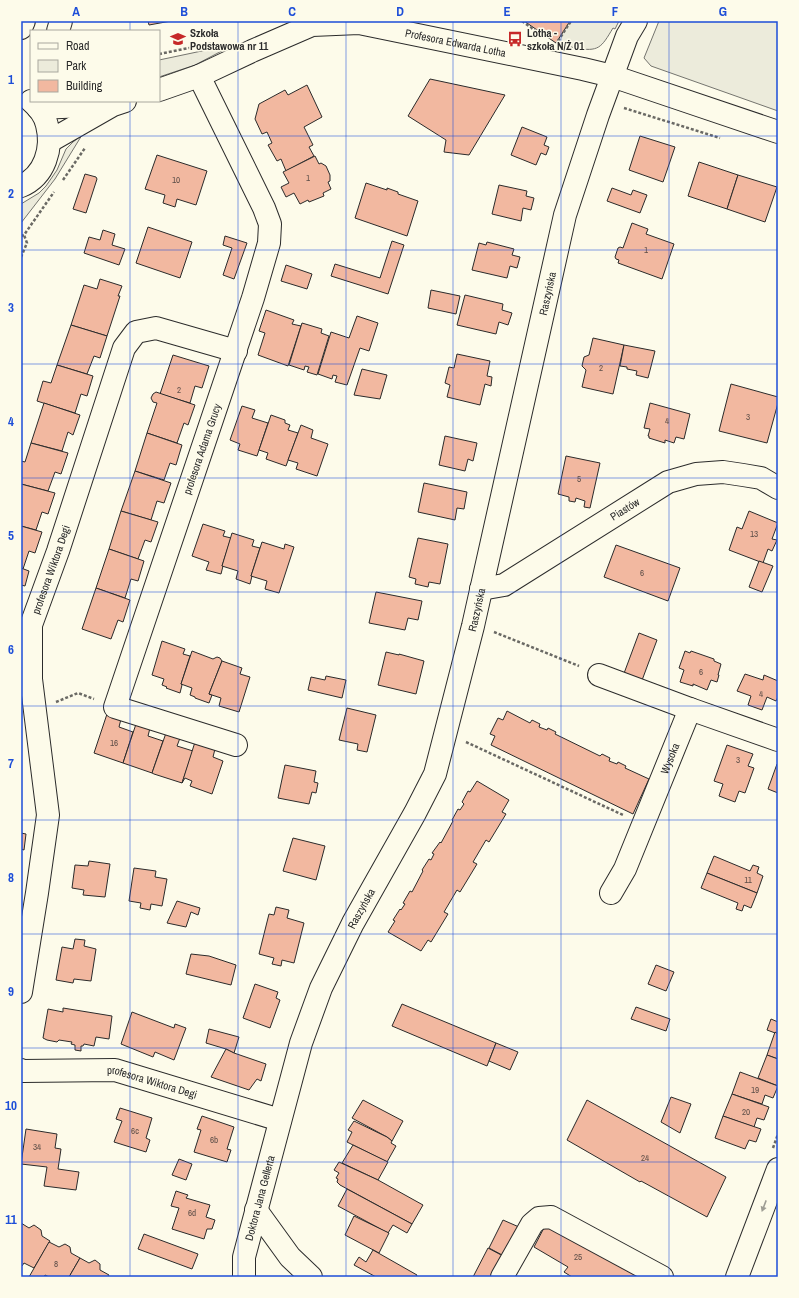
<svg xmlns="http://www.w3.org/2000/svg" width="799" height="1298" font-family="'Archivo Narrow',sans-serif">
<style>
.green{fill:#ecebdb;stroke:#74746e}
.building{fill:#f2b8a0;stroke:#2b2b2b}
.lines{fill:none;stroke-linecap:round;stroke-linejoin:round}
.minor-casing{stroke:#2b2b2b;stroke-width:24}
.major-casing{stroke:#2b2b2b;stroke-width:24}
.path{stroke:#6a6964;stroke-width:2.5;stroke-dasharray:3 2;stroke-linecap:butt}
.minor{stroke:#fdfbea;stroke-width:22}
.major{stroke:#fdfbea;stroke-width:22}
.oneway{fill:#9e9d94}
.grid{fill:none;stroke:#1d4ed8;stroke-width:1;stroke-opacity:0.55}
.labels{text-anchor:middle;stroke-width:3;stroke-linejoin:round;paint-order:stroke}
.number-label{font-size:9px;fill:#5d4e48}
.poi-label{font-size:11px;font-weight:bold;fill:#2b2b2b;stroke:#fdfbea;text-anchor:start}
.street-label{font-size:11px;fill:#2b2b2b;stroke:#fdfbea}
.neatline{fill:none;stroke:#1d4ed8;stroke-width:1.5}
.grid-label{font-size:13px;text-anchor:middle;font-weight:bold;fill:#1d4ed8}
</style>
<rect width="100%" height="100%" fill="#fdfbea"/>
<!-- green -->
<g class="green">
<path d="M570,21H619L615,29L613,28C601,48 599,52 575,48C569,46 562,46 556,43Z"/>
<polygon points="659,21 778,21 778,111 651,66 644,58"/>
<polygon points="235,44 195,65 159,77 159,60"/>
<polygon points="82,135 55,179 21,223 21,204 39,193 46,186 57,170 66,149 73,142"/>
</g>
<!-- building -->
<g class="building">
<polygon points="148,21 171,21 149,25"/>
<polygon points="524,21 570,21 556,43"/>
<polygon points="430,79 505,95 469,155 444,152 446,140 408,116"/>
<polygon points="307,85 322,117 304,127 313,145 309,147 314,156 286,171 281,159 277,161 268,145 272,143 267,132 262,134 255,119 259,104 285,90 288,95"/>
<polygon points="522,127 547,137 544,145 549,147 546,155 541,153 536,165 511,155"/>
<polygon points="640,136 675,147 663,182 629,170"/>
<polygon points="157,155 207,171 196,205 177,199 175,207 163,203 165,195 145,189"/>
<polygon points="315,156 319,164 321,163 326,166 330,175 330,181 328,182 331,189 323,193 324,196 309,202 308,200 300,204 294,193 286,197 281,187 289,183 283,172"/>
<polygon points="699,162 738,175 727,209 688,196"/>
<polygon points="85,174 96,177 97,179 86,213 73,209"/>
<polygon points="738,175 777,187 765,222 727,209"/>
<polygon points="366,183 387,190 387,188 398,192 398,194 418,201 407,236 355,218"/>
<polygon points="499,185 527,191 526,196 534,198 531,210 523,208 521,221 492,214"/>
<polygon points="612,188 631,195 633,190 647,195 640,213 607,201"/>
<polygon points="632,223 648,229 646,234 674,244 662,279 618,263 619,260 616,259 615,257 618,248 620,247 623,248"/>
<polygon points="148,227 192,242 180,278 136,263"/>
<polygon points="103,230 115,234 112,245 125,249 119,265 84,253 89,237 100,240"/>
<polygon points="225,236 247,243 234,279 223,275 232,248 223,245"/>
<polygon points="392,241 404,245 388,294 331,276 335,264 380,278"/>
<polygon points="487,242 514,249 512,255 520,257 517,268 510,266 507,278 472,270 479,243 486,245"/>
<polygon points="286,265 312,274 307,289 281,281"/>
<polygon points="100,279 122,286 118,296 120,296 107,336 71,325 84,285 97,289"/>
<polygon points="431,290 460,296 456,314 428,308"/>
<polygon points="465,295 503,304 502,310 512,313 508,325 499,322 496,334 457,325"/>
<polygon points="266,310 294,320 292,324 301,326 288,366 258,355 265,333 259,331"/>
<polygon points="357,316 378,323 369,351 360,348 347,385 335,382 337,376 333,375 332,379 318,374 331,332 349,338"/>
<polygon points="302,323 322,329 321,333 329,336 317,375 307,372 309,367 305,366 304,370 289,365"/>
<polygon points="71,325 107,336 100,358 94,356 87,374 57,365"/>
<polygon points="593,338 624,345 613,394 582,387 586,370 582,366 584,357 589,355"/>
<polygon points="624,345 655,351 648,378 636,375 637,371 627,369 627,367 620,366"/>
<polygon points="457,354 490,361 487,376 492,377 491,386 485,384 480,405 447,397 450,385 445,383 449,367 454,368"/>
<polygon points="173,355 209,366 202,388 195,386 190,403 160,394"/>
<polygon points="57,365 93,376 87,396 81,394 75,413 37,401 43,381 51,383"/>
<polygon points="362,369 387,375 380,399 354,395"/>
<polygon points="731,384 778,397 778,403 767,443 719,431"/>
<polygon points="156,392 195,405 188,425 184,423 177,443 147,433 157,403 153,402 151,398 153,394"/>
<polygon points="44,403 80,415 73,435 68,432 62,451 31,443"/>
<polygon points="650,403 690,414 684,439 676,437 674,443 665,440 665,443 649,438 649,436 648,436 650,429 644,428"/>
<polygon points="242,406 255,410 252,418 268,423 257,456 238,450 240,444 230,440"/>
<polygon points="271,415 285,420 285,423 290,425 288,430 298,433 286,466 266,459 268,453 259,450"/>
<polygon points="301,425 313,430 311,438 328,444 317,476 296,469 298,463 288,460"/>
<polygon points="147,433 182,445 176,465 170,463 164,480 135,471"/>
<polygon points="445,436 477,443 473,461 468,459 465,471 439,465"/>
<polygon points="31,443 68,453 61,474 55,472 48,491 21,484 21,461 25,462"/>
<polygon points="566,456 600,463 590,508 584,507 585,501 576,498 575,502 569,501 569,497 558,494"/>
<polygon points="135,471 171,483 164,503 157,501 151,520 121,511"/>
<polygon points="424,483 467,492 464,509 457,508 455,520 418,512"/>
<polygon points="21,484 55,493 48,514 42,512 36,530 21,526"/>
<polygon points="121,511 158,522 151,542 145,540 138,559 109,549"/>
<polygon points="749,511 778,523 772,539 777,540 772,551 768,549 763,563 729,550 737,527 742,529"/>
<polygon points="203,524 225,531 223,536 231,538 222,566 223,566 221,574 206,570 209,562 192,556"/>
<polygon points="21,526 42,532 35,553 29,551 23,569 21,568"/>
<polygon points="232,533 254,540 252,546 260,548 251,576 252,576 250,584 236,579 238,571 222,566"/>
<polygon points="418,538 448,544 440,584 429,582 428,587 415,584 416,579 409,577"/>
<polygon points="262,542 284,549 285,544 294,547 279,593 265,589 267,581 251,576"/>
<polygon points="616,545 680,568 668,601 604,577"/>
<polygon points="109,549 144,561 138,581 131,579 125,598 96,588"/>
<polygon points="759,561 773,566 762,592 749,587"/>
<polygon points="21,568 29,571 25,586 21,585"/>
<polygon points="96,588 130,600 123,622 118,620 111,639 82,629"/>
<polygon points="376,592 422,601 418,620 408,618 405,630 369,623"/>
<polygon points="639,633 657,640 641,683 623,676"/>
<polygon points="162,641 185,649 183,654 190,656 181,684 182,685 180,693 166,688 167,687 162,685 164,679 152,675"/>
<polygon points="192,651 213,659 217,657 220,658 222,661 209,694 212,695 209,703 195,698 195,697 190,695 192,688 181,684"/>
<polygon points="685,651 690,653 691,651 714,659 714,661 721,664 718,675 719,675 717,682 711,680 707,690 693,684 693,686 680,682 684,670 679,668"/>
<polygon points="386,652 399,655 399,654 424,661 416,694 378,685"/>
<polygon points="222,661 242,668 240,674 250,677 239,712 219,706 221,698 209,694"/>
<polygon points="745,674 763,680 764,675 778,681 778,697 776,701 767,697 762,710 748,705 751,696 737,691"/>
<polygon points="326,676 346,680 342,698 308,690 311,677 325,680"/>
<polygon points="347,708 376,715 367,752 357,750 358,744 339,740"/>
<polygon points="507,711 530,723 532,720 540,724 539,727 547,730 548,728 556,732 555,734 600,756 602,754 610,758 609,761 617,764 618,762 626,766 625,768 649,779 633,814 491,745 495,736 490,734 498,718 503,720"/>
<polygon points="107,714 121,719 119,727 133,732 123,763 94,753"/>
<polygon points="136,724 150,728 148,736 163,741 152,773 123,763"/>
<polygon points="166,733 180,738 177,746 193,751 182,783 154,774 152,773"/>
<polygon points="195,742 215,749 213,757 223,761 212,794 190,786 192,781 185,778 182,783"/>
<polygon points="727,745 753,754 748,766 754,768 745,793 739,791 735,802 719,796 723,784 714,781"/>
<polygon points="777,764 778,765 778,793 768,789"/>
<polygon points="285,765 316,771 314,782 318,783 316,793 312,792 309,804 278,798"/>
<polygon points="477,781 509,800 502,812 506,814 489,842 486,840 473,862 477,864 460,892 457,890 444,912 448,914 431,942 428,940 421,951 388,932 395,921 393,920 400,909 401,910 405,904 403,903 410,891 412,892 423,871 422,870 429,859 431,860 434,854 432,853 440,842 441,843 453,821 452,820 458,809 460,810 464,804 462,802 468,791 470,792"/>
<polygon points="21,833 26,834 24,850 21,849"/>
<polygon points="293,838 325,846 316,880 283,871"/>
<polygon points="714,856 750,871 753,865 759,867 757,873 763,876 757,893 707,873"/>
<polygon points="89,861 110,864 105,897 83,895 84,890 72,888 75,865 88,866"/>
<polygon points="134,868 156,871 155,877 167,879 162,906 151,904 150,910 140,908 141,903 129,901"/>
<polygon points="707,873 757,893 751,908 744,905 742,911 736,909 738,903 701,888"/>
<polygon points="177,901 200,908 198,915 191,912 186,927 167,923"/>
<polygon points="276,907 289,910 287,918 304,923 294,963 282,960 281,966 272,964 274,958 259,954 269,914 274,915"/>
<polygon points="75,939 85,940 84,946 96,949 91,981 74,979 73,983 56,980 62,947 73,949"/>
<polygon points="191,954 209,956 236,965 231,985 186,974"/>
<polygon points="656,965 674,972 666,991 648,984"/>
<polygon points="255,984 278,992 276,998 280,1000 270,1028 243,1018"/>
<polygon points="402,1004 496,1043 487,1066 392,1026"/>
<polygon points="636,1007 670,1019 666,1031 631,1019"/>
<polygon points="63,1008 112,1016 109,1039 96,1037 94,1046 84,1044 83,1046 81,1046 81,1051 75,1050 75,1045 71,1044 72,1042 59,1040 57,1042 47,1040 43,1038 48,1009 63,1012"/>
<polygon points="132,1012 174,1028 175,1024 186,1028 174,1060 155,1052 153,1057 121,1044"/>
<polygon points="771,1019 778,1022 778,1034 767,1030"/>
<polygon points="209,1029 239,1037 234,1053 226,1049 206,1043"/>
<polygon points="775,1032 778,1034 778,1059 767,1055"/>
<polygon points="496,1043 518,1052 510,1070 489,1061"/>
<polygon points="226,1049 234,1053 266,1064 261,1081 257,1079 249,1090 211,1077"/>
<polygon points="767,1055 778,1059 778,1086 758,1078"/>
<polygon points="740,1072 778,1086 773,1098 765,1095 762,1104 732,1094"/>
<polygon points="732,1094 769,1107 764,1120 757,1118 754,1127 723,1116"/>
<polygon points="671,1097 691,1104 680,1133 661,1122"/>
<polygon points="363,1100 403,1121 392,1141 387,1137 352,1118"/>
<polygon points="587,1100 726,1177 707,1217 641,1181 640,1182 567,1140"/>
<polygon points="120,1108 152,1118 146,1138 150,1140 146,1152 114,1142 122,1121 116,1119"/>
<polygon points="202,1116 234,1127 227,1149 231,1150 227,1162 194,1152 201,1130 197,1129"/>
<polygon points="723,1116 761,1129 756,1142 749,1140 745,1149 715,1138"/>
<polygon points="354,1121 387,1137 392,1141 391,1143 396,1146 387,1162 347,1142 352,1132 348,1130"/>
<polygon points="26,1129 57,1134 55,1148 61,1149 58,1169 79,1172 76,1190 44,1186 47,1167 21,1164"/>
<polygon points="353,1145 388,1162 378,1180 342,1163"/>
<polygon points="179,1159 192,1164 186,1180 172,1175"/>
<polygon points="339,1162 378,1180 423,1205 412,1224 340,1185 337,1182 338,1179 336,1178 339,1173 334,1170"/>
<polygon points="347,1189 412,1224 407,1233 393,1225 388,1233 338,1206"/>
<polygon points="176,1191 188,1195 186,1198 210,1205 206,1217 215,1220 212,1229 207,1229 204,1239 172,1229 179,1208 171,1206"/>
<polygon points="354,1216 389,1233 379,1253 345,1235"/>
<polygon points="503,1220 519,1227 504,1256 489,1248"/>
<polygon points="21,1223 29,1228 34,1225 41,1230 42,1236 50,1241 34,1268 24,1263 22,1266 21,1265"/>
<polygon points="546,1224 642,1277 572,1277 564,1272 568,1267 534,1247"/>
<polygon points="144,1234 198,1254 192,1269 138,1249"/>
<polygon points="49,1242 59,1247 65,1244 70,1247 71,1253 80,1258 69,1277 49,1277 45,1275 44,1277 29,1277"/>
<polygon points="488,1248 503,1256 492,1277 473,1277"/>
<polygon points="373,1250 417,1275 416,1277 376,1277 354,1265 359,1257 366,1262"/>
<polygon points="80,1258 89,1263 95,1260 100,1264 100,1270 109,1275 108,1277 69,1277"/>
</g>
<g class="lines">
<!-- minor casing -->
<g class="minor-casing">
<g id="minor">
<polyline points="199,76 264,208 270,224 269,243 253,298 115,707 236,745"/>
<path id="s1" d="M159,90L199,76L252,51L312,25L359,23L583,69L612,76L778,132"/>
<polyline points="38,108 110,105"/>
<polyline points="50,141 113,105 125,101"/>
<path id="s2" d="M481,589L504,585L668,482L696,474L723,472L743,475L761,478L778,488"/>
<polyline points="599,675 690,709"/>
<path id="s3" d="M611,893L625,869L690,709L778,740"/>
<path id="s4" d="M21,992L37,893L48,815L31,679V625L58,551L124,348L136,332L156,328L236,351"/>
<path id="s5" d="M21,1070L23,1071L115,1070L280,1120"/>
<polyline points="256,1210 290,1257 311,1277"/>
<path id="s6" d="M244,1277V1257L301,1043L321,988L353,923L415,813L435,774L473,626L565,215L598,115L627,36L636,21"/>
<polyline points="502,1277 532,1224 539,1218 551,1217 662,1277"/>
<polyline points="737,1277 778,1169"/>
</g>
</g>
<!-- major casing -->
<g class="major-casing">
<g id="major">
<polyline points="21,28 24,21"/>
<polyline points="58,31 61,21"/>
<path d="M21,186C45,176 53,148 47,125C45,116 38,107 31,101"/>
</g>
</g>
<!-- path -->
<g class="path">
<polyline points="522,21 544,37"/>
<polyline points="558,41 571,21"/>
<polyline points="159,54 214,43"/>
<polyline points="624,108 720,138"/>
<polyline points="63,180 85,148"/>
<polyline points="21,236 24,235 54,192"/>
<polyline points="21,257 27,243 24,235"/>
<polyline points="494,632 579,666"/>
<polyline points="56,702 78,693 94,699"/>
<polyline points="466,742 623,815"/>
<polyline points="773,1148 778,1134"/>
</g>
<!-- minor -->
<use href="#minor" class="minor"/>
<!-- major -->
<use href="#major" class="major"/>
</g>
<!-- one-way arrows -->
<defs><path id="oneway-solid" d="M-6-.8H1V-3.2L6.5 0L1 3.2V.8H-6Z"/></defs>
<use class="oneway" href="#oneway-solid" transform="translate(764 1206) rotate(111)"/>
<!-- grid -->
<path class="grid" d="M130,21V31M238,21V1277M346,21V1277M453,21V1277M561,21V1277M669,21V1277M130,101V1277M21,136H778M21,250H778M21,364H778M21,478H778M21,592H778M21,706H778M21,820H778M21,934H778M21,1048H778M21,1162H778"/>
<!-- icons -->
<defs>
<g id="school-bare" transform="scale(1.2)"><path d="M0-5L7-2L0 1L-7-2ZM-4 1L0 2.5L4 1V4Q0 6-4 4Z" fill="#c62828" stroke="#fdfbea" stroke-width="2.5" paint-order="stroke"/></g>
<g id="bus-bare" transform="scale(1.2)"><path d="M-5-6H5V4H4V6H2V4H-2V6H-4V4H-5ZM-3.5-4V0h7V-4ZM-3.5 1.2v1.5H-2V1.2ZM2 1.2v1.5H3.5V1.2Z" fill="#c62828" stroke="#fdfbea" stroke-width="2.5" paint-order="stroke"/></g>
</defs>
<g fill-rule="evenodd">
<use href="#school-bare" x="178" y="39"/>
<use href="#bus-bare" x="515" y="39"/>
</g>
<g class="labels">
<!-- number labels -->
<g class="number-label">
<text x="308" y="181">1</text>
<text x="176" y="183">10</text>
<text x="646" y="253">1</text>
<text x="601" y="371">2</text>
<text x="179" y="393">2</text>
<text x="748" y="420">3</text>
<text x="667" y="424">4</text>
<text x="579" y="482">5</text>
<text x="754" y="537">13</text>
<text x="642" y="576">6</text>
<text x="701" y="675">6</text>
<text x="761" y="697">4</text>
<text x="114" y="746">16</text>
<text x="738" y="763">3</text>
<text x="748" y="883">11</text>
<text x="755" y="1093">19</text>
<text x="746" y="1115">20</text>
<text x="135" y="1134">6c</text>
<text x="214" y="1143">6b</text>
<text x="37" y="1150">34</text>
<text x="645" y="1161">24</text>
<text x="192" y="1216">6d</text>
<text x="578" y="1260">25</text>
<text x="56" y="1267">8</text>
</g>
<!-- poi labels -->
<g class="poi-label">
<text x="190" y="37">Szkoła<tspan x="190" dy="13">Podstawowa nr 11</tspan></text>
<text x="527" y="37">Lotha -<tspan x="527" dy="13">szkoła N/Ż 01</tspan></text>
</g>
<!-- street labels -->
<g class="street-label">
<text dy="4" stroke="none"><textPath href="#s1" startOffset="312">Profesora Edwarda Lotha</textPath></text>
<text dy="4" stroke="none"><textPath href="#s6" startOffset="1036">Raszyńska</textPath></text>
<text transform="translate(202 449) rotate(-71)" y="4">profesora Adama Grucy</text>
<text dy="4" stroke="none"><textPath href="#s2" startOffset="166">Piastów</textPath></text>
<text dy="4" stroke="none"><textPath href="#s4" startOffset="429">profesora Wiktora Degi</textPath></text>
<text dy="4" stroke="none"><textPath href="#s6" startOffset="712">Raszyńska</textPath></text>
<text dy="4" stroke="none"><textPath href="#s3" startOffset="147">Wysoka</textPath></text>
<text dy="4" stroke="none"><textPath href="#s6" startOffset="389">Raszyńska</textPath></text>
<text dy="4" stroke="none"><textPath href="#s5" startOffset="133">profesora Wiktora Degi</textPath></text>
<text dy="4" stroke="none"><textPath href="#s6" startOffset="81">Doktora Jana Gellerta</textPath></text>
</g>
</g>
<!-- border -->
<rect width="799" height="1298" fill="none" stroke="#fdfbea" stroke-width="44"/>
<!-- legend -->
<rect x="30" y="30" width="130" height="72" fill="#fdfbea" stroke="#a9a89e"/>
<rect x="38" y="43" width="20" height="6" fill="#fdfbea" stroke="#a9a89e"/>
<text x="66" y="50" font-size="12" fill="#2b2b2b">Road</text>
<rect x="38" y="60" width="20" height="12" fill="#ecebdb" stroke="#a9a89e"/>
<text x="66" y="70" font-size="12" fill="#2b2b2b">Park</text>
<rect x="38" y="80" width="20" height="12" fill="#f2b8a0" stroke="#a9a89e"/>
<text x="66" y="90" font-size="12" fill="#2b2b2b">Building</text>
<rect x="22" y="22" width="755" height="1254" class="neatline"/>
<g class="grid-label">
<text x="76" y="16">A</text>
<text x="184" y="16">B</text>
<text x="292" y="16">C</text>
<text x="400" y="16">D</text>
<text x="507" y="16">E</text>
<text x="615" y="16">F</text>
<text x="723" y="16">G</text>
<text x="11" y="84">1</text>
<text x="11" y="198">2</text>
<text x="11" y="312">3</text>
<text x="11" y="426">4</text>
<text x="11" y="540">5</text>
<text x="11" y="654">6</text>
<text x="11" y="768">7</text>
<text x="11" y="882">8</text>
<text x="11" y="996">9</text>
<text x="11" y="1110">10</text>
<text x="11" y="1224">11</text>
</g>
</svg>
